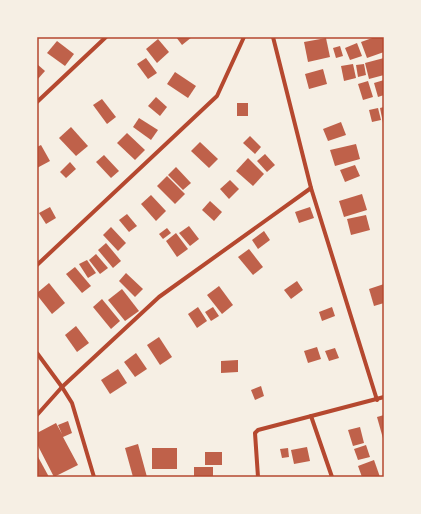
<svg xmlns="http://www.w3.org/2000/svg" width="421" height="514" font-family="Manrope,sans-serif">
<style>
.building{fill:#bf614a}
.lines{fill:none;stroke-linecap:round;stroke-linejoin:round}
.minor{stroke:#b5482f;stroke-width:4}
.neatline{fill:none;stroke:#b5482f;stroke-width:1.5}
</style>
<rect width="100%" height="100%" fill="#f6efe4"/>
<!-- building -->
<g class="building">
<polygon points="176,37 192,37 182,45"/>
<polygon points="375,37 384,37 384,52 367,58 361,42"/>
<polygon points="326,38 330,57 308,62 304,42"/>
<polygon points="158,39 169,52 157,63 146,49"/>
<polygon points="57,41 74,54 65,66 47,53"/>
<polygon points="357,43 362,56 350,60 345,48"/>
<polygon points="340,46 343,56 336,58 333,48"/>
<polygon points="146,58 157,73 148,79 137,64"/>
<polygon points="384,58 384,75 369,79 365,63"/>
<polygon points="37,64 45,71 37,80"/>
<polygon points="353,64 356,78 344,81 341,66"/>
<polygon points="364,64 366,75 358,77 356,65"/>
<polygon points="323,69 327,84 309,89 305,74"/>
<polygon points="175,72 196,86 188,98 167,84"/>
<polygon points="384,80 384,95 378,97 374,83"/>
<polygon points="368,81 373,97 363,100 358,84"/>
<polygon points="156,97 167,107 160,116 148,106"/>
<polygon points="102,99 116,117 107,124 93,105"/>
<rect x="237" y="103" width="11" height="13"/>
<polygon points="384,107 384,123 383,123 380,108"/>
<polygon points="378,108 381,120 372,122 369,110"/>
<polygon points="139,118 158,130 151,140 133,127"/>
<polygon points="341,122 346,135 328,141 323,129"/>
<polygon points="71,127 88,146 76,156 59,138"/>
<polygon points="127,133 145,150 135,160 117,143"/>
<polygon points="250,136 261,147 255,154 243,143"/>
<polygon points="200,142 218,159 209,168 191,151"/>
<polygon points="356,144 360,159 335,166 330,150"/>
<polygon points="41,145 50,161 37,168 37,147"/>
<polygon points="265,154 275,165 267,172 257,161"/>
<polygon points="104,155 119,171 111,178 96,162"/>
<polygon points="248,158 264,174 253,186 236,171"/>
<polygon points="70,162 76,169 66,178 60,172"/>
<polygon points="355,165 360,176 345,182 340,170"/>
<polygon points="176,167 191,183 183,190 168,175"/>
<polygon points="167,176 185,194 175,204 157,186"/>
<polygon points="230,180 239,189 229,199 220,189"/>
<polygon points="362,194 367,210 344,217 339,201"/>
<polygon points="151,195 166,211 156,221 141,204"/>
<polygon points="210,201 222,212 214,221 202,210"/>
<polygon points="50,207 56,218 46,224 39,213"/>
<polygon points="310,207 314,218 299,223 295,212"/>
<polygon points="127,214 137,226 129,232 119,220"/>
<polygon points="366,215 370,230 351,235 347,219"/>
<polygon points="189,226 199,239 190,246 179,233"/>
<polygon points="111,227 126,243 118,251 103,235"/>
<polygon points="167,228 171,233 163,239 159,234"/>
<polygon points="264,231 270,240 258,249 252,240"/>
<polygon points="176,233 188,249 177,257 166,241"/>
<polygon points="106,243 121,261 113,268 98,250"/>
<polygon points="249,249 263,267 253,275 238,257"/>
<polygon points="96,254 108,268 100,274 89,260"/>
<polygon points="87,260 96,273 88,278 79,264"/>
<polygon points="75,267 91,286 82,293 66,274"/>
<polygon points="126,273 143,289 135,297 119,281"/>
<polygon points="297,281 303,290 291,299 284,290"/>
<polygon points="49,283 65,303 52,314 37,295 37,293"/>
<polygon points="384,284 384,303 374,306 369,289"/>
<polygon points="219,286 233,305 222,314 207,295"/>
<polygon points="122,289 139,311 125,321 108,300"/>
<polygon points="102,299 120,321 111,329 93,307"/>
<polygon points="198,307 207,321 197,328 188,314"/>
<polygon points="213,307 219,316 211,321 205,312"/>
<polygon points="332,307 335,316 322,321 319,312"/>
<polygon points="76,326 89,343 77,352 65,335"/>
<polygon points="159,337 172,357 160,365 147,345"/>
<polygon points="317,347 321,359 308,363 304,351"/>
<polygon points="335,348 339,358 329,361 325,351"/>
<polygon points="136,353 147,369 135,377 124,362"/>
<polygon points="238,360 238,372 221,373 221,361"/>
<polygon points="118,369 127,383 110,394 101,380"/>
<polygon points="261,386 264,396 255,400 251,390"/>
<polygon points="384,415 384,442 377,417"/>
<polygon points="68,421 72,433 63,437 78,465 54,477 37,444 37,433 56,423 62,434 58,425"/>
<polygon points="360,427 364,443 353,446 348,430"/>
<polygon points="138,444 147,477 133,477 125,448"/>
<polygon points="366,445 370,457 358,460 354,449"/>
<polygon points="307,447 310,461 294,464 291,450"/>
<rect x="152" y="448" width="25" height="21"/>
<polygon points="288,448 289,457 282,458 280,449"/>
<rect x="205" y="452" width="17" height="13"/>
<polygon points="37,455 49,477 37,477"/>
<polygon points="374,460 380,477 362,477 358,466"/>
<rect x="194" y="467" width="19" height="10"/>
</g>
<g class="lines">
<!-- minor -->
<g class="minor">
<polyline points="273,37 311,188 377,400"/>
<polyline points="37,102 106,37"/>
<polyline points="37,265 217,96 244,37"/>
<polyline points="37,353 62,387 72,403 94,477"/>
<polyline points="37,415 62,387 159,297 311,188"/>
<polyline points="311,416 332,477"/>
<polyline points="258,477 255,433 258,430 384,397"/>
</g>
</g>
<!-- border -->
<rect width="421" height="514" fill="none" stroke="#f6efe4" stroke-width="76"/>
<rect x="38" y="38" width="345" height="438" class="neatline"/>
</svg>
